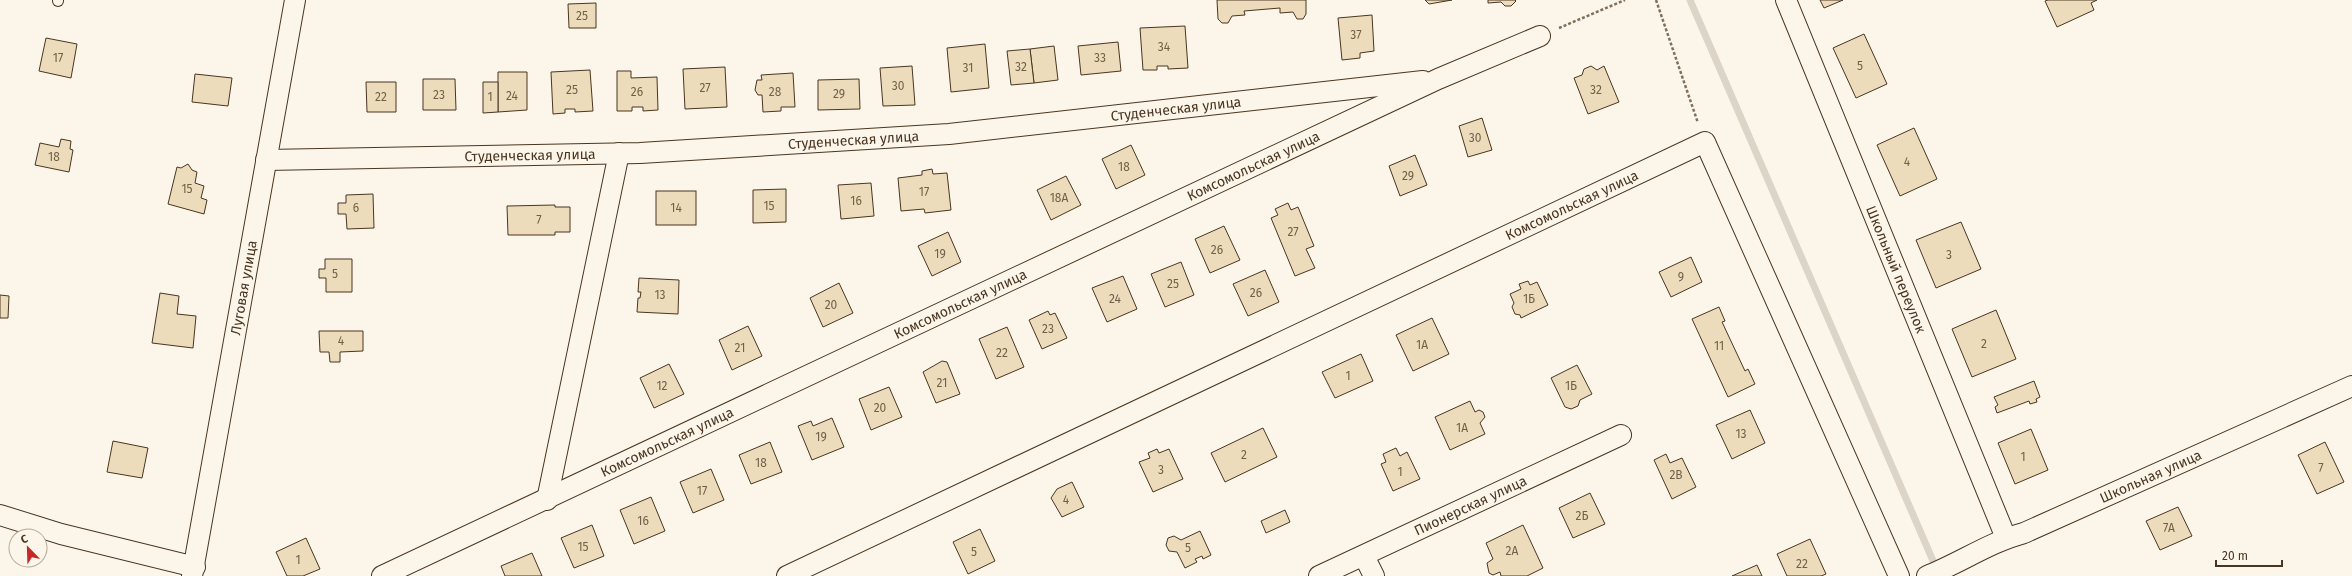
<svg xmlns="http://www.w3.org/2000/svg" width="2352" height="576" font-family="'Fira Sans',sans-serif">
<style>
.lines{fill:none;stroke-linecap:round;stroke-linejoin:round}
.stream{stroke:#dcd4c6;stroke-width:7}
.building{fill:#ecdcbc;stroke:#4a3520}
.lane-casing{stroke:#4a3520;stroke-width:12}
.street-casing{stroke:#4a3520;stroke-width:22}
.path{stroke:#7f6f5c;stroke-width:2.5;stroke-dasharray:3 2;stroke-linecap:butt}
.lane{stroke:#fbf6e9;stroke-width:10}
.street{stroke:#fbf6e9;stroke-width:20}
.labels{text-anchor:middle;stroke-width:3;stroke-linejoin:round;paint-order:stroke}
.number-label{font-size:12px;fill:#725f47}
.street-label{font-size:14px;fill:#4a3520;stroke:#fbf6e9}
</style>
<rect width="100%" height="100%" fill="#fbf6e9"/>
<g class="lines">
<!-- stream -->
<polyline class="stream" points="1690,0 1937,570"/>
</g>
<!-- building -->
<g class="building">
<polygon points="1217,0 1306,0 1306,14 1303,19 1297,19 1293,12 1280,13 1280,8 1244,11 1245,15 1232,16 1228,23 1222,23 1218,19"/>
<polygon points="1425,0 1452,0 1429,4"/>
<polygon points="1488,0 1515,0 1516,1 1511,6 1505,6 1501,2 1488,3"/>
<polygon points="1820,0 1843,0 1824,8"/>
<polygon points="2048,0 2097,0 2091,3 2094,10 2057,27 2045,1"/>
<polygon points="596,3 596,28 569,28 568,4"/>
<polygon points="1372,15 1374,51 1360,53 1360,58 1342,60 1338,18"/>
<polygon points="1185,26 1188,68 1168,69 1168,66 1157,66 1157,70 1143,70 1140,28"/>
<polygon points="1864,34 1887,84 1856,98 1833,48"/>
<polygon points="46,38 77,44 71,78 39,71"/>
<polygon points="1118,42 1121,71 1081,75 1078,46"/>
<polygon points="985,44 989,88 951,92 947,48"/>
<polygon points="1054,46 1058,80 1034,83 1030,49"/>
<polygon points="1030,49 1034,83 1011,85 1007,51"/>
<polygon points="912,66 915,105 883,106 880,68"/>
<polygon points="1591,66 1597,70 1604,66 1619,102 1588,114 1574,78 1582,75 1584,69"/>
<polygon points="725,67 727,107 685,109 683,69"/>
<polygon points="590,70 593,111 575,112 575,109 565,109 565,113 553,114 551,72"/>
<polygon points="617,71 631,71 631,78 657,77 658,110 643,111 643,107 632,107 632,111 617,111"/>
<polygon points="498,72 527,72 527,110 498,112"/>
<polygon points="793,73 795,107 781,107 781,111 763,112 762,95 758,95 755,90 757,80 762,80 761,75"/>
<polygon points="195,74 232,78 228,106 192,102"/>
<polygon points="423,79 455,79 456,110 423,110"/>
<polygon points="859,79 860,109 818,110 818,80"/>
<polygon points="366,82 396,82 396,112 367,112"/>
<polygon points="483,82 498,82 498,112 483,113"/>
<polygon points="1482,118 1492,150 1468,157 1459,126"/>
<polygon points="1914,128 1937,179 1900,196 1877,145"/>
<polygon points="61,139 71,141 70,149 73,150 69,172 35,165 40,143 59,147"/>
<polygon points="1131,145 1145,175 1116,189 1102,159"/>
<polygon points="1415,155 1427,185 1400,196 1389,166"/>
<polygon points="188,164 192,170 197,172 195,183 204,186 201,198 207,200 204,214 168,204 177,167 181,168"/>
<polygon points="932,169 933,174 947,173 951,210 925,213 924,209 901,211 898,178 922,175 922,171"/>
<polygon points="1066,176 1081,205 1051,220 1037,190"/>
<polygon points="871,183 874,216 841,219 838,185"/>
<polygon points="786,189 786,222 753,223 753,190"/>
<rect x="656" y="191" width="40" height="34"/>
<polygon points="373,194 374,228 347,229 346,214 338,214 338,203 346,203 346,195"/>
<polygon points="1288,203 1291,210 1298,207 1314,246 1306,249 1315,268 1295,276 1271,218 1278,215 1275,209"/>
<polygon points="555,205 555,207 570,207 570,232 555,232 555,235 508,235 507,206"/>
<polygon points="1961,222 1981,269 1936,288 1916,240"/>
<polygon points="1224,226 1240,260 1210,273 1195,239"/>
<polygon points="948,232 961,262 932,276 918,246"/>
<polygon points="1691,257 1702,282 1671,297 1659,272"/>
<polygon points="325,259 352,259 352,292 326,292 326,278 319,278 319,269 325,269"/>
<polygon points="1181,262 1194,295 1165,307 1151,274"/>
<polygon points="1265,270 1279,302 1248,316 1233,284"/>
<polygon points="1123,276 1137,309 1107,322 1092,288"/>
<polygon points="639,278 679,280 678,314 637,312 638,298 640,298 641,292 638,292"/>
<polygon points="1528,281 1530,285 1537,282 1548,305 1521,318 1520,315 1515,314 1512,307 1514,303 1510,294 1521,289 1519,284"/>
<polygon points="839,283 853,313 823,327 810,298"/>
<polygon points="160,293 179,296 177,314 196,316 193,348 152,343"/>
<polygon points="0,295 9,296 8,318 0,318"/>
<polygon points="1719,307 1725,321 1722,322 1745,371 1748,369 1755,384 1728,397 1692,319"/>
<polygon points="1996,310 2016,359 1972,377 1952,329"/>
<polygon points="1048,311 1050,315 1055,313 1067,338 1042,349 1029,320"/>
<polygon points="1432,318 1449,354 1413,371 1396,335"/>
<polygon points="748,326 762,356 732,370 719,340"/>
<polygon points="1007,327 1024,367 996,379 979,339"/>
<polygon points="319,331 363,331 363,351 340,352 340,362 330,362 329,352 320,352"/>
<polygon points="1361,354 1373,381 1335,398 1322,372"/>
<polygon points="942,361 947,362 960,394 936,403 923,372"/>
<polygon points="669,364 684,394 654,408 640,378"/>
<polygon points="1577,365 1592,394 1580,400 1578,406 1571,409 1565,407 1551,378"/>
<polygon points="2034,381 2040,397 2036,399 2037,402 2030,404 2029,401 1997,413 1995,407 1998,405 1994,397"/>
<polygon points="889,387 902,417 871,430 859,399"/>
<polygon points="1470,401 1475,412 1479,410 1483,412 1485,417 1480,423 1485,434 1450,450 1435,417"/>
<polygon points="1750,410 1765,443 1732,459 1716,425"/>
<polygon points="832,418 844,447 812,460 798,426 811,421 813,426"/>
<polygon points="1263,428 1277,457 1225,482 1211,453"/>
<polygon points="2031,429 2048,470 2015,484 1998,443"/>
<polygon points="113,441 148,448 142,478 107,472"/>
<polygon points="770,442 782,472 751,484 739,455"/>
<polygon points="2325,442 2344,482 2317,494 2298,455"/>
<polygon points="1396,448 1400,456 1407,452 1420,479 1393,491 1381,464 1386,462 1383,454"/>
<polygon points="1157,449 1159,453 1169,449 1183,479 1153,492 1139,462 1150,458 1148,453"/>
<polygon points="1666,454 1670,463 1682,458 1696,487 1672,499 1654,460"/>
<polygon points="711,469 724,500 693,513 680,482"/>
<polygon points="1072,482 1084,507 1062,517 1051,498 1057,489"/>
<polygon points="1590,493 1605,524 1573,538 1559,508"/>
<polygon points="651,497 665,531 634,544 620,510"/>
<polygon points="2178,507 2192,536 2160,550 2146,521"/>
<polygon points="1285,510 1290,522 1266,533 1261,521"/>
<polygon points="592,525 604,556 574,568 561,538"/>
<polygon points="1523,525 1543,568 1527,576 1501,576 1500,572 1493,575 1489,573 1487,563 1493,559 1486,543"/>
<polygon points="980,529 995,561 968,574 953,542"/>
<polygon points="1200,531 1211,555 1203,559 1202,556 1195,559 1197,562 1185,568 1177,552 1169,551 1166,545 1168,538 1174,536 1181,540"/>
<polygon points="306,538 320,569 303,576 287,576 276,552"/>
<polygon points="1810,539 1826,574 1821,576 1787,576 1777,554"/>
<polygon points="532,553 542,576 505,576 501,566"/>
<polygon points="1757,565 1762,576 1732,576"/>
</g>
<g class="lines">
<!-- lane casing -->
<g class="lane-casing">
<polyline id="lane" points="58,1 58,0"/>
</g>
<!-- street casing -->
<g class="street-casing">
<g id="street">
<path id="s1" d="M1786,0L2006,538"/>
<path id="s2" d="M266,160L640,153L949,134L1423,81"/>
<polyline points="547,500 619,153"/>
<polyline points="0,515 61,534 195,567"/>
<polyline points="1364,556 1374,576"/>
<path id="s3" d="M192,576L295,0"/>
<path id="s4" d="M382,576L1438,79L1540,36"/>
<path id="s5" d="M787,576L1705,142L1899,576"/>
<path id="s6" d="M1319,576L1621,435"/>
<path id="s7" d="M1927,576C1960,563 1990,542 2024,533L2352,386"/>
</g>
</g>
<!-- path -->
<g class="path">
<polyline points="1656,0 1698,123"/>
<polyline points="1559,28 1625,0"/>
</g>
<!-- lane -->
<use href="#lane" class="lane"/>
<!-- street -->
<use href="#street" class="street"/>
</g>
<g class="labels">
<!-- number labels -->
<g class="number-label">
<text x="582" y="20">25</text>
<text x="1356" y="39">37</text>
<text x="1164" y="51">34</text>
<text x="58" y="62">17</text>
<text x="1100" y="62">33</text>
<text x="1860" y="70">5</text>
<text x="1021" y="71">32</text>
<text x="968" y="72">31</text>
<text x="898" y="90">30</text>
<text x="705" y="92">27</text>
<text x="572" y="94">25</text>
<text x="1596" y="94">32</text>
<text x="637" y="96">26</text>
<text x="775" y="96">28</text>
<text x="839" y="98">29</text>
<text x="439" y="99">23</text>
<text x="512" y="100">24</text>
<text x="381" y="101">22</text>
<text x="490" y="101">1</text>
<text x="1475" y="142">30</text>
<text x="54" y="161">18</text>
<text x="1907" y="166">4</text>
<text x="1124" y="171">18</text>
<text x="1408" y="180">29</text>
<text x="187" y="193">15</text>
<text x="924" y="196">17</text>
<text x="1059" y="202">18А</text>
<text x="856" y="205">16</text>
<text x="769" y="210">15</text>
<text x="356" y="212">6</text>
<text x="676" y="212">14</text>
<text x="539" y="224">7</text>
<text x="1293" y="236">27</text>
<text x="1217" y="254">26</text>
<text x="940" y="258">19</text>
<text x="1949" y="259">3</text>
<text x="335" y="278">5</text>
<text x="1681" y="281">9</text>
<text x="1173" y="288">25</text>
<text x="1256" y="297">26</text>
<text x="660" y="299">13</text>
<text x="1115" y="303">24</text>
<text x="1529" y="303">1Б</text>
<text x="831" y="309">20</text>
<text x="1048" y="333">23</text>
<text x="341" y="345">4</text>
<text x="1984" y="348">2</text>
<text x="1422" y="349">1А</text>
<text x="1719" y="350">11</text>
<text x="740" y="352">21</text>
<text x="1002" y="357">22</text>
<text x="1348" y="380">1</text>
<text x="942" y="387">21</text>
<text x="662" y="390">12</text>
<text x="1571" y="390">1Б</text>
<text x="880" y="412">20</text>
<text x="1462" y="432">1А</text>
<text x="1741" y="438">13</text>
<text x="821" y="441">19</text>
<text x="1244" y="459">2</text>
<text x="2023" y="461">1</text>
<text x="761" y="467">18</text>
<text x="2321" y="472">7</text>
<text x="1161" y="474">3</text>
<text x="1400" y="476">1</text>
<text x="1676" y="479">2В</text>
<text x="702" y="495">17</text>
<text x="1066" y="504">4</text>
<text x="1582" y="520">2Б</text>
<text x="643" y="525">16</text>
<text x="2169" y="532">7А</text>
<text x="583" y="551">15</text>
<text x="1188" y="552">5</text>
<text x="1512" y="555">2А</text>
<text x="974" y="556">5</text>
<text x="298" y="564">1</text>
<text x="1802" y="568">22</text>
</g>
<!-- street labels -->
<g class="street-label">
<text dy="5" stroke="none"><textPath href="#s2" startOffset="912">Студенческая улица</textPath></text>
<text dy="5" stroke="none"><textPath href="#s2" startOffset="588">Студенческая улица</textPath></text>
<text dy="5" stroke="none"><textPath href="#s2" startOffset="264">Студенческая улица</textPath></text>
<text dy="5" stroke="none"><textPath href="#s4" startOffset="963">Комсомольская улица</textPath></text>
<text dy="5" stroke="none"><textPath href="#s5" startOffset="868">Комсомольская улица</textPath></text>
<text dy="5" stroke="none"><textPath href="#s1" startOffset="291">Школьный переулок</textPath></text>
<text dy="5" stroke="none"><textPath href="#s3" startOffset="293">Луговая улица</textPath></text>
<text dy="5" stroke="none"><textPath href="#s4" startOffset="639">Комсомольская улица</textPath></text>
<text dy="5" stroke="none"><textPath href="#s4" startOffset="315">Комсомольская улица</textPath></text>
<text dy="5" stroke="none"><textPath href="#s7" startOffset="245">Школьная улица</textPath></text>
<text dy="5" stroke="none"><textPath href="#s6" startOffset="167">Пионерская улица</textPath></text>
</g>
</g>
<!-- north arrow -->
<g transform="translate(28 548) rotate(337)"><circle r="19" fill="#fbf6e9" stroke="#b4a999"/>
<path d="M0-3L7 15L0 10L-7 15Z" fill="#c62828"/>
<text y="-6" font-size="11" font-weight="bold" text-anchor="middle" fill="#4a3520">С</text>
</g>
<!-- scale -->
<path d="M2216 560v6h66v-6" fill="none" stroke="#4a3520" stroke-width="2"/>
<text x="2222" y="560" font-size="12" fill="#4a3520" stroke="#fbf6e9" stroke-width="3" paint-order="stroke">20 m</text>
</svg>
